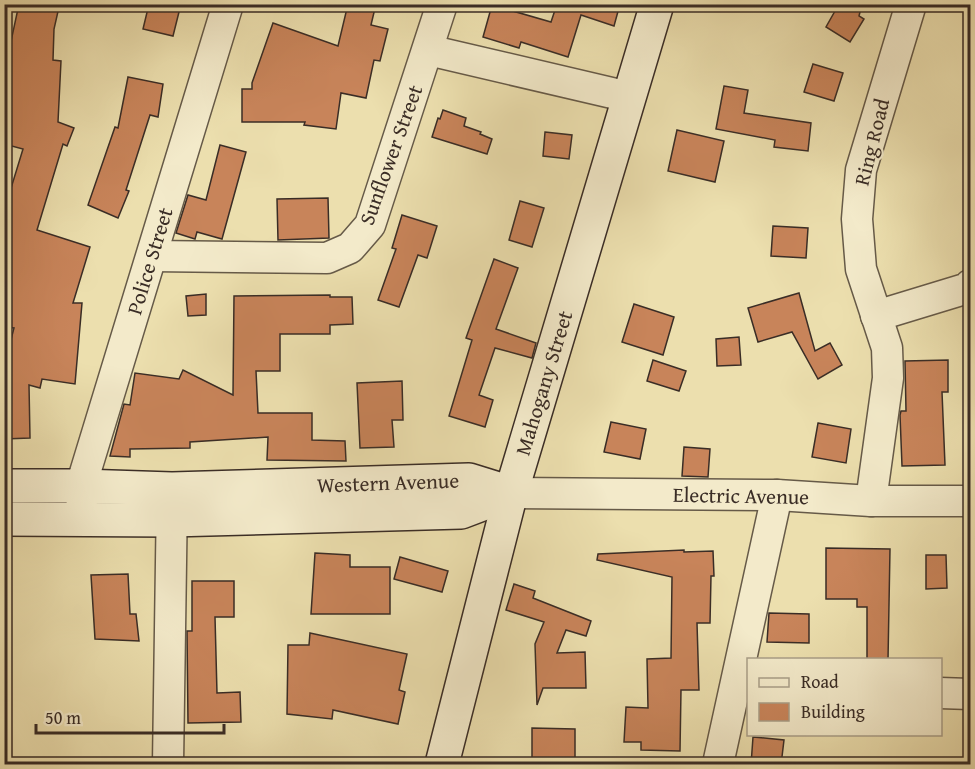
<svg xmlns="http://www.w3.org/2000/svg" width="975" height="769" font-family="'Gentium Book Plus',serif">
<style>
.building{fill:#c8845a;stroke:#3a2d26;stroke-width:1.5}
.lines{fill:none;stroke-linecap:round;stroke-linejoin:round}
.street-casing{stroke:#665a48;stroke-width:33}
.secondary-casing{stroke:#3a2d26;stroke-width:36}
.street{stroke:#f3eaca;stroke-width:30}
.secondary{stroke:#f3eaca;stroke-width:33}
.labels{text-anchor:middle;stroke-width:4.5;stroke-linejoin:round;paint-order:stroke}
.street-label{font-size:21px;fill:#3a2d26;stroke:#f3eaca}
</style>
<rect width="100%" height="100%" fill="#ecdfae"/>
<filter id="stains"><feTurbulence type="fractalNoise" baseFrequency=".00333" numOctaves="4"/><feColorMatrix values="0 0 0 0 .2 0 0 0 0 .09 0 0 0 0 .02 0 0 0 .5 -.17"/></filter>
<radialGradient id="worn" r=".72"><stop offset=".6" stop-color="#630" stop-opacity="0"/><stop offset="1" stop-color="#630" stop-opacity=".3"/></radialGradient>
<!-- building -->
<g class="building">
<polygon points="19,4 49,4 59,7 54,29 53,60 61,61 58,122 74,128 67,146 63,144 37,230 90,247 73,303 82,303 75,384 42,379 40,388 29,385 30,438 4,439 4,367 14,328 4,327 4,211 23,149 4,144 4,45 10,46"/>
<polygon points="149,4 181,4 173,36 143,29"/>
<polygon points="348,4 376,4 371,25 388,29 380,61 374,60 366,98 341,93 336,129 304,125 305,122 242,122 242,89 252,89 252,83 273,23 338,46"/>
<polygon points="557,4 620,4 614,26 581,15 568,57 521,42 519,48 483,37 492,5 551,22"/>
<polygon points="839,4 862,4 859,16 864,19 850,42 826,27"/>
<polygon points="813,64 843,73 834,101 804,92"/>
<polygon points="128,77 163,84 158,117 150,115 126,190 129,191 118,218 88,205 115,127 118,128"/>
<polygon points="724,86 748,90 744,113 811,123 808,151 774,147 775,140 716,129"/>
<polygon points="443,110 466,118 464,126 481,132 480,134 492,139 487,154 432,137 438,118 440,119"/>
<polygon points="677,130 724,141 715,182 668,171"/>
<polygon points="545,132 572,135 569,159 543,156"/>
<polygon points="220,145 246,152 222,239 197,232 195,239 176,233 188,195 206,200"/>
<polygon points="328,198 329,238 278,240 277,199"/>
<polygon points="520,201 544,208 532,247 509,240"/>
<polygon points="402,215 437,226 427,258 418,255 399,307 378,300 396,249 392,248"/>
<polygon points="773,226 808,228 806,258 771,256"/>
<polygon points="494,259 518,268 496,329 536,343 532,358 495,348 479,395 493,400 485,427 449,416 472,340 466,338"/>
<polygon points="799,293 815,351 830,343 842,365 818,379 792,332 758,342 748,308"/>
<polygon points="206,294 206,315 188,316 186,296"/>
<polygon points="330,295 330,297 352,297 353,324 330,325 330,334 280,334 280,371 256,371 258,413 312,413 312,440 345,441 346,461 267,460 268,437 190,442 190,448 130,449 130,457 110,456 124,404 130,405 135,373 179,379 183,370 233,395 234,296"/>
<polygon points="634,304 674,317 663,355 622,342"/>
<polygon points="739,337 741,365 717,366 716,339"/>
<polygon points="653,360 686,371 679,391 647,381"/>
<polygon points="948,360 948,392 942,392 945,465 902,466 900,415 901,411 906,411 905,361"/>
<polygon points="402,381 403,420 392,420 394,447 360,448 357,383"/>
<polygon points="611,422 646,429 640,459 604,452"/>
<polygon points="818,423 851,429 846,463 812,457"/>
<polygon points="684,447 710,449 708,477 682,476"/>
<polygon points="826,548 890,549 888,660 867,660 867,607 857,607 857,599 826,599"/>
<polygon points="684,550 684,552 713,551 714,576 711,576 710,623 697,623 699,690 681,690 680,751 641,750 641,742 624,742 626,707 648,708 647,659 671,658 672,577 597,560 598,554"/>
<polygon points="315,553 350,555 350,567 390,567 390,614 311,614"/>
<polygon points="926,555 946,555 947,588 926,589"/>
<polygon points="400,557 448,571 442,592 394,579"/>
<polygon points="128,574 130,614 136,614 139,641 95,639 91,575"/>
<polygon points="192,581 234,581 234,617 215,617 217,693 240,692 241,722 188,723 187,631 192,631"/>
<polygon points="514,584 535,591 533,598 591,621 586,636 566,630 557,653 585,652 586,688 543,688 537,705 535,644 544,622 506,610"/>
<polygon points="769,613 809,614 809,643 767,642"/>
<polygon points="310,633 407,654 399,690 405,692 398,724 333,710 332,719 287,714 288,645 309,645"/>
<polygon points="532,728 575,729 575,762 532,761"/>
<polygon points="753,737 784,740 781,765 751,765"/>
</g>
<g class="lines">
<!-- street casing -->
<g class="street-casing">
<g id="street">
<polyline points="428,50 629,97"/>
<polyline points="152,256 327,258 350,248 370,225 442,4"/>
<polyline points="876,316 968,288 970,285"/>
<polyline points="511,493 777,495 871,501 970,501"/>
<polyline points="871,501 888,378 887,348 861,269 857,219 861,170 911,4"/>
<polyline points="82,511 81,486 228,4"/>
<polyline points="940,693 970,694"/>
<polyline points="168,764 172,495"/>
<polyline points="718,764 777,495"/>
</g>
</g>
<!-- secondary casing -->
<g class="secondary-casing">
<g id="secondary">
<polyline points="4,486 81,486 172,489 469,480 511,493"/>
<polyline points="4,519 171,520 461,512 511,493"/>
<polyline points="442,764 511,493 657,4"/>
</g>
</g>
<!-- street -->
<use href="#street" class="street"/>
<!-- secondary -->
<use href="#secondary" class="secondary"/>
</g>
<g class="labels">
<!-- street labels -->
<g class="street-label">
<text transform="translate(872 142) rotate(-76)" y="7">Ring Road</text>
<text transform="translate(391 155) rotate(-70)" y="7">Sunflower Street</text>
<text transform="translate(150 261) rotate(-73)" y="7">Police Street</text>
<text transform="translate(544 383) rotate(-73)" y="7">Mahogany Street</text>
<text transform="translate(388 483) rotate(-2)" y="7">Western Avenue</text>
<text transform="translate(741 496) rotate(1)" y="7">Electric Avenue</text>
</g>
</g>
<!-- margin -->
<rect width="975" height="769" fill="none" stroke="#ecdfae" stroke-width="24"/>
<rect x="6" y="6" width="963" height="757" fill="none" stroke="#3a2d26" stroke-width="3"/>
<rect x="12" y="12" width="951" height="745" fill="none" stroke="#3a2d26" stroke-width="1.5"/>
<!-- legend -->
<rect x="747" y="658" width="195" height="78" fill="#f3eaca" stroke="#a99e88" stroke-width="1.5"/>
<rect x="759" y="678" width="30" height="9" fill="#f3eaca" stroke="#a99e88" stroke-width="1.5"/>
<text x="801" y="688" font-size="18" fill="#3a2d26">Road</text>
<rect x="759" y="703" width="30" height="18" fill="#c8845a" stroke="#a99e88" stroke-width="1.5"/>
<text x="801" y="718" font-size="18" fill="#3a2d26">Building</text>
<!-- scale -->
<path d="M36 724v9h188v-9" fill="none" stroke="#3a2d26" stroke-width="3"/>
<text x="45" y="724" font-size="18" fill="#3a2d26" stroke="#f3eaca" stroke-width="4.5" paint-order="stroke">50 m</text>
<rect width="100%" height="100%" filter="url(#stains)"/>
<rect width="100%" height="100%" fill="url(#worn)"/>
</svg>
